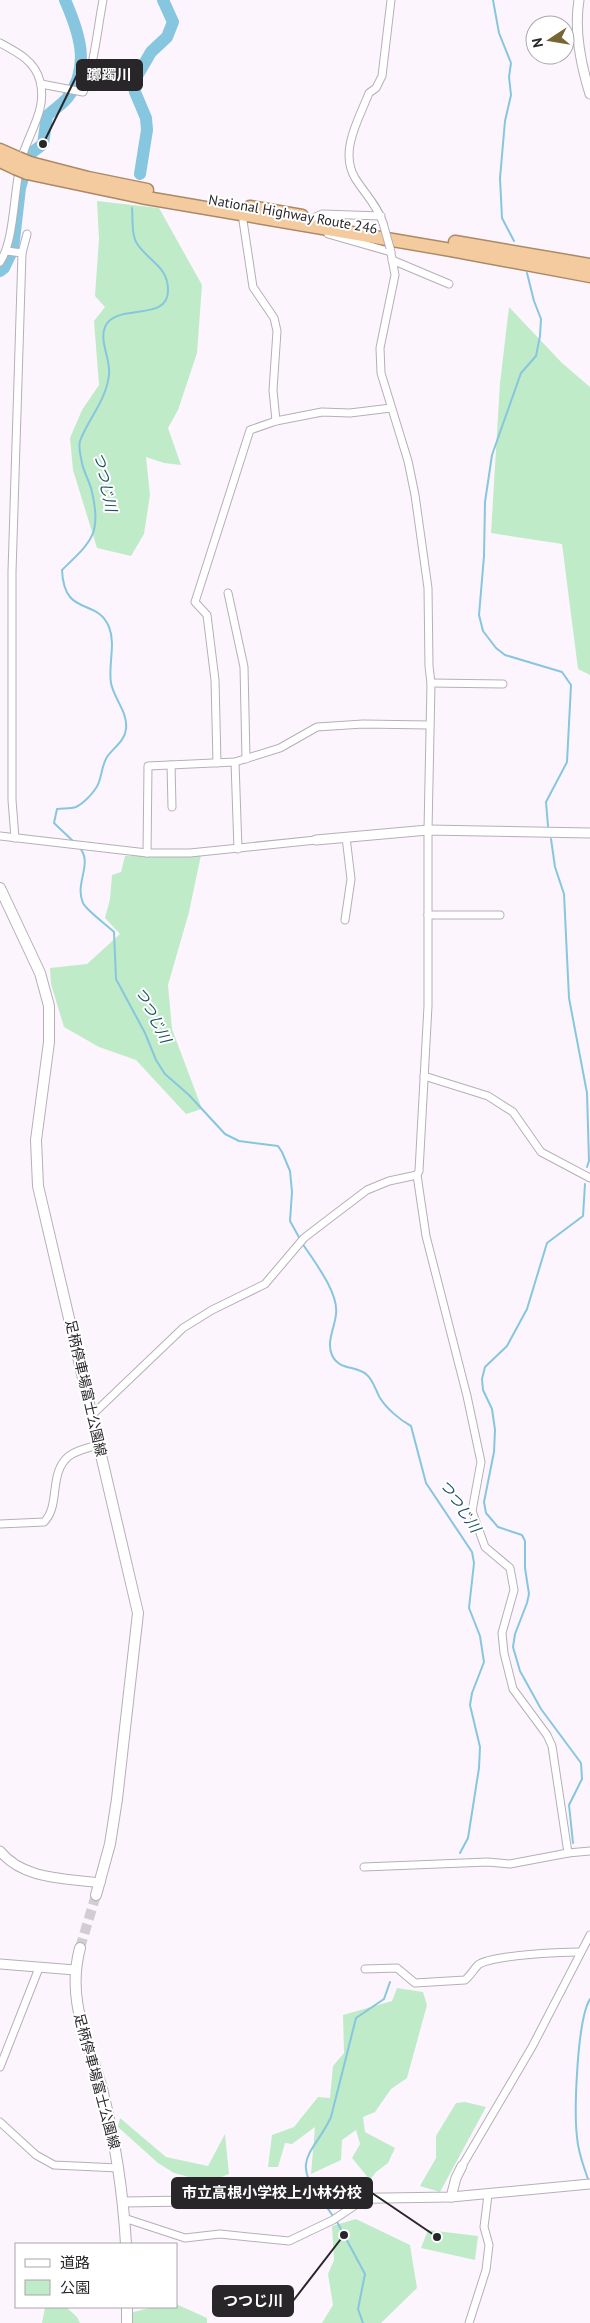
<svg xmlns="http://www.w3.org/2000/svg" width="590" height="2323" font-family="'PT Sans','Noto Sans JP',sans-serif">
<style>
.green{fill:#c0ebc8}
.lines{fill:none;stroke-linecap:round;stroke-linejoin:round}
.stream{stroke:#86c6df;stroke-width:2}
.river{stroke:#86c6df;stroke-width:12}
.secondary-tunnel{stroke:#d2ccd3;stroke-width:10;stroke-dasharray:10 5;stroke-linecap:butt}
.minor-casing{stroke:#b6afb7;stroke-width:9}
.tertiary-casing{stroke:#b6afb7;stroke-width:11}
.secondary-casing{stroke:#b6afb7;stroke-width:12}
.trunk-casing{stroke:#ab8965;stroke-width:15}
.minor{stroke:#fff;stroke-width:7}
.tertiary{stroke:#fff;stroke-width:9}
.secondary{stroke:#fff;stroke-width:10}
.trunk{stroke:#f4cb9e;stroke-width:12}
.minor-bridge-casing{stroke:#b6afb7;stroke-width:9;stroke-linecap:butt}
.trunk-bridge-casing{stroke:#ab8965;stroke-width:15;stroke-linecap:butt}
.minor-bridge{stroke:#fff;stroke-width:7}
.trunk-bridge{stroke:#f4cb9e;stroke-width:12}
.labels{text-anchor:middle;stroke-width:4;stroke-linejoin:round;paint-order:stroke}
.street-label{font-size:14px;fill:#282629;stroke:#fff}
.water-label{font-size:15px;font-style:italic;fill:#1f5366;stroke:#fff}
.leader{fill:none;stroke:#282629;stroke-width:2}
.callout-dot{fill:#282629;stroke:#fff;stroke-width:2}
.callout{fill:#282629;stroke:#282629;stroke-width:2}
.callout-label{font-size:15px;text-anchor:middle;font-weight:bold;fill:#fff}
</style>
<rect width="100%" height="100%" fill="#fdf5fe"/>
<!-- green -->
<g class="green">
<polygon points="97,201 159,208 202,285 197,353 178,410 168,428 181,465 164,463 146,457 150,495 144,534 131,556 97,548 73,470 70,438 82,410 99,385 94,321 105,307 95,296 99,239"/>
<polygon points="509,307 562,363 590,387 590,675 578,669 562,544 491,533 500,383"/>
<polygon points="201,855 189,912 168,985 172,1029 202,1109 186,1114 136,1060 99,1047 64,1027 51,984 50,968 87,964 120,934 105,918 110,899 112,875 121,872 125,856"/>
<polygon points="397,1988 423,1992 427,2005 407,2078 391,2089 375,2112 363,2117 365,2132 395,2148 388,2163 376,2172 370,2180 352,2158 360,2144 356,2130 342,2140 341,2160 311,2174 315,2127 292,2144 285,2143 278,2167 268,2167 272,2135 294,2127 318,2097 330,2098 333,2066 344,2053 343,2015 392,2001"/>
<polygon points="465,2102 486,2107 440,2192 420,2186 436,2158 436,2136 456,2103"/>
<polygon points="120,2118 166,2157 208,2166 225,2134 229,2174 208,2182 174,2173 158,2163 118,2127"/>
<polygon points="356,2219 410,2245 417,2288 381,2323 322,2323 333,2305 328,2274 334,2260 332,2226"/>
<polygon points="428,2230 478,2236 475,2260 421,2248"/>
<polygon points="176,2304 207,2318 207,2323 133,2323 130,2313 153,2307 176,2307"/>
<polygon points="45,2307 66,2307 77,2317 80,2323 42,2323"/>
</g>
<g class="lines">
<!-- stream -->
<g class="stream">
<polyline points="493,0 499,33 511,63 509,77 511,95 505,121 500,178 502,218 514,241"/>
<polyline points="527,273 534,301 541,319 540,336 536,356 521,373 492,455 485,502 484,556 479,615 483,631 496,648 505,655 562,672 571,685 567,762 546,802 548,826"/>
<polyline points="551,839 555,867 564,894 569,998 587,1093 589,1161 587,1167"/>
<path d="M74,842L54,823L57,809C62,808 71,809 76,807C84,803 96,791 99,782C102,774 102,765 107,757C113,748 125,741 126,729C128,712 114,699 111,683C108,665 116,644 109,627C97,597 64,618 62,570C91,542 102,534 92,492C90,482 84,473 82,463C81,457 78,448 80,441C88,419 106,401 109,375C111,360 99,341 105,327C115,302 169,323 168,290C168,267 150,262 138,245C131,236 133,219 132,208"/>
<path d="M79,847C94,863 74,883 83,903C87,911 107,925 114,932L116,979L145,1033L156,1060L165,1074L189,1095L225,1134L239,1141L278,1146L282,1152L290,1171L292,1192L290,1221L300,1239"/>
<path d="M302,1243C314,1261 339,1293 336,1314C335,1327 326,1342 332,1355C339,1371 357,1365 367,1375C373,1380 376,1391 380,1398C387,1409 400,1420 411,1426L426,1483L472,1552L474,1563L469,1608L480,1636L484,1662L472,1693L470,1705L480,1747L479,1768L468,1838L460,1853"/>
<polyline points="573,1843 569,1805 582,1779 581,1763 541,1709 520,1671 513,1647 515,1634 527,1603 529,1594 525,1568 525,1541 522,1535 498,1527 486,1513 484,1502 494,1452 495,1430 492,1409 483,1390 482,1379 485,1367 507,1346 527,1309 547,1243 583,1216 585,1184"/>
<path d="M589,2182C584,2167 578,2153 577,2137C574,2111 577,2020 590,1999"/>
<path d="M318,2196C291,2158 315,2152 331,2117L356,2018L384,1999L390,1982"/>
<polyline points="323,2202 333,2216"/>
<polyline points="336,2220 365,2274 358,2309 363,2323"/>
</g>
<!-- river -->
<g class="river">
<polyline points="140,174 147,130 146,118 135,92 133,83 151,52 167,37 173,22 163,0"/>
<path d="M0,271L4,268L13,249L20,188L30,154L43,144L47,116C54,109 63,104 68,97C91,66 79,32 65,0"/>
</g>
<!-- secondary-tunnel -->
<polyline class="secondary-tunnel" points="80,1948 96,1895"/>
<!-- minor casing -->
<g class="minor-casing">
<g id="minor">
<path d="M0,43C17,52 35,61 40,81C47,108 31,129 23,154C13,184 16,238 0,262"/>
<path d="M41,84L83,92C95,63 97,31 103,0"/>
<polyline points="242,214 253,287 274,318 277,331 273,390 276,421"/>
<polyline points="313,218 322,214 381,216"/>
<path d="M383,223C377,205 365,194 355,178C339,151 359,119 369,93L376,88L382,76L391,0"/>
<polyline points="328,234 391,252"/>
<polyline points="7,251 22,253"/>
<polyline points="392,260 449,284"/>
<polyline points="228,593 244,667 246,759"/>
<polyline points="431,683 503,684"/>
<polyline points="235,762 238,849"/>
<polyline points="217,763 215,680 207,615 195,602 250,430 276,421 322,412 350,413 391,408"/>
<polyline points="171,765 172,807"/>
<polyline points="0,836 147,853 190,853 316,840"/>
<polyline points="15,838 12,800 12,572 22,253 27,234"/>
<polyline points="147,853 148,766 235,762 280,748 317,727 363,724 429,725"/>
<polyline points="428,915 500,915"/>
<polyline points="345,920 351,879 346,837"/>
<polyline points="424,1076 488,1096 513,1112 541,1152 590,1178"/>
<polyline points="417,1175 426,1236 467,1396 481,1462 472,1511 485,1547 510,1568 514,1590 502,1633 504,1653 513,1689 547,1735 552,1746 568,1853"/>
<polyline points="93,1414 183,1328 212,1310 265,1284 304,1238 334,1215 367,1190 389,1181 417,1175 419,1171 428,1006 428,830 431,683 429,666 428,588 415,495 408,461 381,373 380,348 395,275 390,248"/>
<path d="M0,1524L44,1522C61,1505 48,1473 69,1456C77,1450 90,1447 99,1445"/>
<polyline points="364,1867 488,1862 510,1864 568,1853 590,1851"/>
<path d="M365,1969L397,1968L415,1983L465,1980C470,1976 474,1969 478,1965C491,1955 562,1952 580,1952"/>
<polyline points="0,2067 39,1968"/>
<polyline points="0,2122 36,2155 54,2165 118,2168"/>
<polyline points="462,2166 532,2047 590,1935"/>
<polyline points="124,2218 185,2238 220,2234 289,2241 333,2220 363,2200"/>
<polyline points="469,2323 486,2270 489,2245 484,2227 488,2195"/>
</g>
</g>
<!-- tertiary casing -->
<g class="tertiary-casing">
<g id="tertiary">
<path d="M579,0C574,30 581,65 590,94"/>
<polyline points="316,840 428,830 590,833"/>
<path d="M0,1851C23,1880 66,1878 100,1883"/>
<polyline points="0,1964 75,1970"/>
<polyline points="451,2197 456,2178 462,2166"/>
<polyline points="123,2202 451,2197 590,2184"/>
</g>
</g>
<!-- secondary casing -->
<g class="secondary-casing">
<g id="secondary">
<polyline points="0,888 40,973 49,1006 49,1042 36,1140 38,1186 138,1613 117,1799 110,1844 96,1895"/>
<path d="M80,1948C66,2000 88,2039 102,2089C115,2140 123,2192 126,2244"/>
<polyline points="127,2307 127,2323"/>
</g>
</g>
<!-- trunk casing -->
<g class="trunk-casing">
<g id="trunk">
<polyline points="0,150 18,158"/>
<polyline points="0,161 15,168"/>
<polyline points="30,163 88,178 147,190"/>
<polyline points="27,173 141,197 451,250 590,276"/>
<polyline points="250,207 302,216"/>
<polyline points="455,242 590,265"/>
</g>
</g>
<!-- minor -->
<use href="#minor" class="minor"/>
<!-- tertiary -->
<use href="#tertiary" class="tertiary"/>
<!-- secondary -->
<use href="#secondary" class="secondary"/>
<!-- trunk -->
<use href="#trunk" class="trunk"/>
<!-- minor-bridge casing -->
<g class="minor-bridge-casing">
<polyline id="minor-bridge" points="383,223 390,248"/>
</g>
<!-- trunk-bridge casing -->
<g class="trunk-bridge-casing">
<g id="trunk-bridge">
<polyline points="18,158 30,163"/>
<polyline points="15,168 27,173"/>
</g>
</g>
<!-- minor-bridge -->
<use href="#minor-bridge" class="minor-bridge"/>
<!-- trunk-bridge -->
<use href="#trunk-bridge" class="trunk-bridge"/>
</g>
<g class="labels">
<!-- street labels -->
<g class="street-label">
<text transform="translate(293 214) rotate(10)" y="5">National Highway Route 246</text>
<text transform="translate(86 1388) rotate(77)" y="5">足柄停車場富士公園線</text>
<text transform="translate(97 2081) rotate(75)" y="5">足柄停車場富士公園線</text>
</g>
<!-- water labels -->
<g class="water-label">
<text transform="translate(105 482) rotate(78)" y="5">つつじ川</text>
<text transform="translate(153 1015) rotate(63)" y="5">つつじ川</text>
<text transform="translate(460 1506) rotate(56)" y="5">つつじ川</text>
</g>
</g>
<!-- callouts -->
<path class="leader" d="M43 144L77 75M437 2237L372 2193M344 2235L293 2301"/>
<g class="callout-dot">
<circle cx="43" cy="144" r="5"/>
<circle cx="437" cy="2237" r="5"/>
<circle cx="344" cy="2235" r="5"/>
</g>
<g class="callout">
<rect x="77" y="60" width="65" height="30" rx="5"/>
<rect x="172" y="2178" width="200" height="30" rx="5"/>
<rect x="213" y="2286" width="80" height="30" rx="5"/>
</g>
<g class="callout-label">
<text x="109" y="80">躑躅川</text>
<text x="272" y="2198">市立高根小学校上小林分校</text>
<text x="253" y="2306">つつじ川</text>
</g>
<!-- legend -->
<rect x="15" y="2243" width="162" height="65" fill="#ffffff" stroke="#a9a8a9"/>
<rect x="25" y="2259" width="25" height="8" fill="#ffffff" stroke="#a9a8a9"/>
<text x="60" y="2268" font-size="15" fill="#282629">道路</text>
<rect x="25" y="2280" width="25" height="15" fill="#c0ebc8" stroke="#a9a8a9"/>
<text x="60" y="2293" font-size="15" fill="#282629">公園</text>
<!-- north arrow -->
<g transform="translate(550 40) rotate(258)"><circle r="24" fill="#ffffff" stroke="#a9a8a9"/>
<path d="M0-4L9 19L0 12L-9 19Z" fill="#786534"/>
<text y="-8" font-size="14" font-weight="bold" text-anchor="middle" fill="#282629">N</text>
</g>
</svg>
